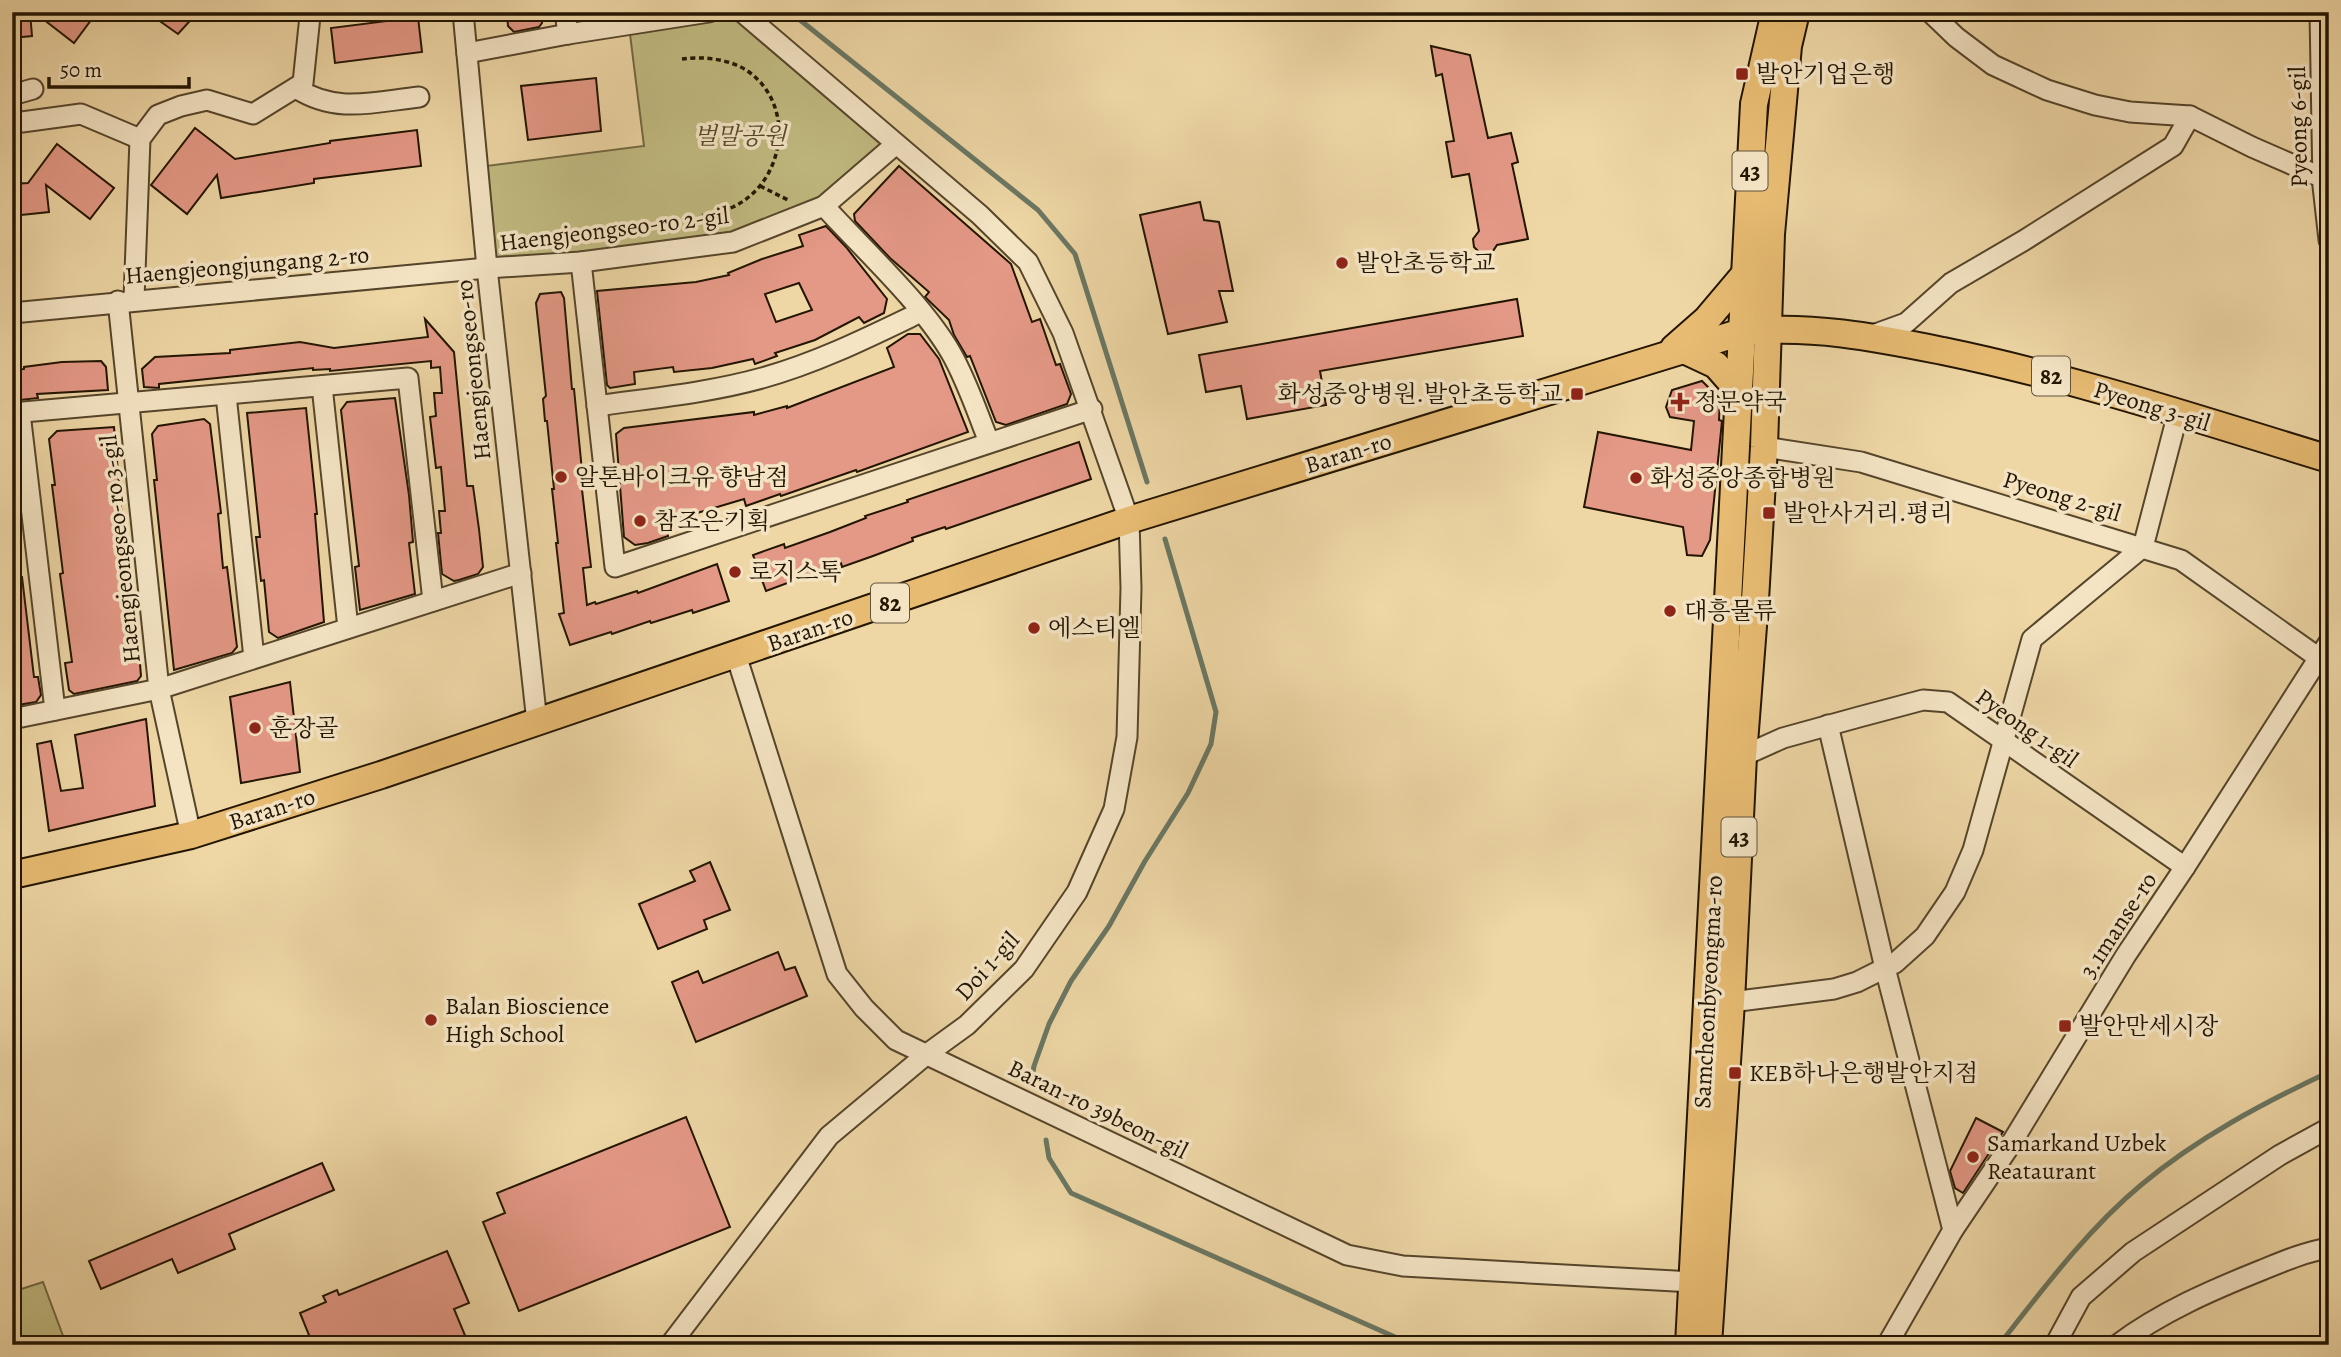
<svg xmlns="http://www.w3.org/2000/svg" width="2341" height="1357" font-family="Alegreya,'Noto Serif KR',serif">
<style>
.green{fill:#c1bb81;stroke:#726842;stroke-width:2}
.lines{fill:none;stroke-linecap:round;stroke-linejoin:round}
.stream{stroke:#6a7763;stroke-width:5}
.building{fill:#e49886;stroke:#221502;stroke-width:2;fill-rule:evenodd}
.minor-casing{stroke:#55452b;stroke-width:23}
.major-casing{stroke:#221502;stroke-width:30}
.path{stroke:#221502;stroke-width:3.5;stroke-dasharray:5 3.5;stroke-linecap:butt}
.minor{stroke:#f4e4c4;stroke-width:19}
.major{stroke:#e7bb72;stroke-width:26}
.poi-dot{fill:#8f2418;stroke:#f4e4c4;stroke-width:2.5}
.labels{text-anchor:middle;stroke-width:7;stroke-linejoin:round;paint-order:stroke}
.shield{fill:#f4e4c4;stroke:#61533c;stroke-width:2}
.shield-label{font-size:23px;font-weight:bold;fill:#221502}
.poi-label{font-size:24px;fill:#221502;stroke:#f4e4c4;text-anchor:start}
.street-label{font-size:24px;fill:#221502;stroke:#f4e4c4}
.park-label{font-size:24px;font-style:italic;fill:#524728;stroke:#f4e4c4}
</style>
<rect width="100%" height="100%" fill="#eed6a5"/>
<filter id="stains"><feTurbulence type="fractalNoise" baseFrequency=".00286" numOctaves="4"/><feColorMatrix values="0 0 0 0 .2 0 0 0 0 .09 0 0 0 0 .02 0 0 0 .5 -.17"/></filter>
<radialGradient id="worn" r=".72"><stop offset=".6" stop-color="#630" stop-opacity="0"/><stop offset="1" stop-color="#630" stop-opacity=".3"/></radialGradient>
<!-- green -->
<g class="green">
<polygon points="709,12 742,12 896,144 824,206 733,242 487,268 478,167 644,146 629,26"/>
<polygon points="43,1282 66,1344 65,1345 22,1345 12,1321 12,1292"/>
</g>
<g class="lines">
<!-- stream -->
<g class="stream">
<polyline points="790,12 1038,210 1075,254 1147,482"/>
<polyline points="1031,1084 1034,1066 1049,1024 1071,981 1109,926 1145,861 1188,793 1211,744 1216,712 1165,539"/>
<polyline points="1046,1140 1049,1158 1071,1193 1413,1345"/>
<path d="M1999,1345C2043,1289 2087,1230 2141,1185C2197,1138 2263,1103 2329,1072"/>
</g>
</g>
<!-- building -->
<g class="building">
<polygon points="12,12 30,12 32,36 12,38"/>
<polygon points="34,12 97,12 74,43"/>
<polygon points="147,12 198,12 178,34"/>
<polygon points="507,12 541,12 542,23 539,27 514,32 508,26"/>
<polygon points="418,17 422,52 335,63 331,28"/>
<polygon points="1431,46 1470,55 1488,138 1511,133 1518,162 1512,164 1528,239 1497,245 1493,251 1488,252 1479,252 1474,247 1473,239 1479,231 1469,174 1452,177 1446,142 1454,141 1442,74 1436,76"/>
<polygon points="596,78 601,131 528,140 521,86"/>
<polygon points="195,128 235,159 330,143 330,141 417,130 421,166 314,179 314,183 221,198 217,175 187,214 151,185"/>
<polygon points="57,144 114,188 90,219 46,185 49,212 12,216 12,184 28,183"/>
<polygon points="899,166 1011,264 1032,322 1040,319 1056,365 1060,364 1071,394 1067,404 1006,425 996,422 970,356 967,357 954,335 949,320 925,297 929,292 890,258 855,221 854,214"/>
<polygon points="1200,202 1204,220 1219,222 1233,291 1219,291 1227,322 1168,334 1140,215"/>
<path d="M826,226L846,247L887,299L884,313L864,323L859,317L815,340L775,353L777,356L755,364L753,359L712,368L674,372L673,367L634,372L635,384L610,388L607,385L597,291L696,282L729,275L728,273L762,259L803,246L799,235ZM799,283L812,310L776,322L765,294Z"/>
<polygon points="561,292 564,298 572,389 574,389 583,481 581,481 591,567 583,568 587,605 595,602 596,604 637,591 638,593 717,564 729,601 693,613 692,610 651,623 650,621 612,634 611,632 570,645 559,614 564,613 556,543 558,543 552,489 554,489 547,421 545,421 543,399 546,396 536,303 540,294"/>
<polygon points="1517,299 1523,336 1320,371 1326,405 1247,419 1241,386 1206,392 1199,355"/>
<polygon points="425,319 454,352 467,486 473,486 479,529 483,567 478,574 459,580 454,581 442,574 438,533 441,533 439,511 445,511 441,467 436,468 430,417 436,416 434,393 442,393 440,367 431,368 431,361 330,371 330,369 313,370 313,368 159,384 159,388 144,387 142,369 155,357 230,353 230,350 300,342 334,348 428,337"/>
<polygon points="908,334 920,334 939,359 968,432 857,472 856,470 781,496 780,494 746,506 744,499 667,522 668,536 648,543 635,545 624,537 616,434 624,428 754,412 754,415 787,406 787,408 894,367 887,348"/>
<polygon points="101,361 106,367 108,390 37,394 38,398 12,401 12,371 24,369 24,367 62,362"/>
<polygon points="1702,381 1720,399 1719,420 1722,421 1710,540 1702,556 1687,555 1683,527 1584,507 1598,432 1691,450 1694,421 1670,417 1666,407 1672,390"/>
<polygon points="395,398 409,495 413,542 409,543 415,594 360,610 355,567 359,566 341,410 347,402"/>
<polygon points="306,408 317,514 315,514 324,622 278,638 269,632 264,580 261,581 256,537 260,537 247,413"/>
<polygon points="204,419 210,424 221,513 218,514 223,568 227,567 237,647 232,653 174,670 154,480 157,480 152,434 158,426"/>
<polygon points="114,427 122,518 130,559 137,652 139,652 141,676 137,681 74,694 69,690 65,663 72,662 60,574 63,573 52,485 55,485 49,439 57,431"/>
<polygon points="1079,442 1091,479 946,529 945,527 912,538 913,541 873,556 842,567 841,563 766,591 753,555 784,544 785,548 830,532 866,518 865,516 908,502 907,500"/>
<polygon points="12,577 22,577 34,677 38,677 41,695 36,702 12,706"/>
<polygon points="290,682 300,772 241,783 230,697"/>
<polygon points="146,719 155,806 49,831 37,744 51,741 61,791 83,788 75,735"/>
<polygon points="710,862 730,910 704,920 707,929 658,949 639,904 695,881 690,871"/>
<polygon points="778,952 785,970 795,967 807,996 696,1042 672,982 698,971 703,983"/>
<polygon points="686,1117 730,1227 519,1311 483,1222 505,1213 497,1193"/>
<polygon points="1976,1118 2003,1132 1963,1193 1955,1188 1950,1171"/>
<polygon points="322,1163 334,1190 229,1234 235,1249 178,1273 172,1259 101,1289 89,1261"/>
<polygon points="447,1251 469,1303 454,1309 469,1345 313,1345 300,1313 326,1302 323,1296 337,1290 339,1295"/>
</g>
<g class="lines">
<!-- minor casing -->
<g class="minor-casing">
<g id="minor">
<polyline points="463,12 487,268 537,722"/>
<polyline points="565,12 568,34"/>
<polyline points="1930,12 1956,37 1993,65 2047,90 2095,105 2130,112 2190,116 2252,147 2323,178"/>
<polyline points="2320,12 2323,186 2329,240"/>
<polyline points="467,53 568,34 709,12"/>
<path d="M296,88C336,114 374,102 419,97"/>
<polyline points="12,95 33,89"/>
<polyline points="12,120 22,122 81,114 140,139"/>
<path d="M824,206C864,250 922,303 951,353C967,381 977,412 989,442"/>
<polyline points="581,262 615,567 1092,409"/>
<polyline points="134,299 140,139 158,115 181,106 207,100 253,114 303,83 310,16 313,12"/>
<polyline points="118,301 159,689 191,835"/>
<polyline points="12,313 487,268 581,262 733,242 824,206 896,144"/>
<polyline points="1870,336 1906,323 1951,283 2023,241 2173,146 2190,116"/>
<polyline points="322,386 348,628"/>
<polyline points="226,395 254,658"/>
<path d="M597,406C652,398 708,393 762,378C817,363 869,337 921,312"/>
<polyline points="12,413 408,378 433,601"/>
<polyline points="20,413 55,710"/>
<polyline points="1764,447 1861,462 2181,560 2319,658"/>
<polyline points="736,655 837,974 864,1008 896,1040 1347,1255 1403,1266 1693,1282"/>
<polyline points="12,719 159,689 521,573"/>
<polyline points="1828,725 1885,968 1953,1230"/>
<polyline points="1743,756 1783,738 1859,717 1923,700 1948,702 2185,867"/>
<polyline points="1731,1002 1834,989 1857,982 1895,963 1925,936 1955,892 1973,850 2032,639 2143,547 2178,413"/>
<polyline points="670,1345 829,1136 927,1054 967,1025 1024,969 1077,892 1114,809 1127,737 1131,588 1129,520 1063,333 1028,262 980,215 742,12"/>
<polyline points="1887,1345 1953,1230 2009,1147 2126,955 2185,867 2329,642"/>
<polyline points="2055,1345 2081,1297 2133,1252 2280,1155 2329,1128"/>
<path d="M2117,1345C2161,1312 2212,1290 2262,1270C2284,1261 2305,1252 2329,1248"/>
</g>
</g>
<!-- major casing -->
<g class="major-casing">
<g id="major">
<polyline points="1674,348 1707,319 1745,274"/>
<polyline points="1684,350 1716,365 1739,391"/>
<path d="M12,875L191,835L381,775L1129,520L1742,332C1809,324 1878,338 1943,351C2074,378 2201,420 2329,459"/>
<polyline points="1689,1345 1754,104 1775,12"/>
<polyline points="1708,1345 1731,1002 1743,756 1755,600 1764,447 1771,234 1788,46 1796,12"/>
</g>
</g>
<!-- path -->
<g class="path">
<path d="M682,59C703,56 731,59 749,72C797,107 784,183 733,207C723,211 713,213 702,215"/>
<polyline points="760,186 790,201"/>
</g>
<!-- minor -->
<use href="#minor" class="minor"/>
<!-- major -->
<use href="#major" class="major"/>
</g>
<!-- markers -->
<g class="poi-dot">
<rect x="1735" y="67" width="14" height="14" rx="3.5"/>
<circle cx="1342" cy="263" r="7"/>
<rect x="1570" y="387" width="14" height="14" rx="3.5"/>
<path d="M1676.5 391.5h7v7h7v7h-7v7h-7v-7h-7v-7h7z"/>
<circle cx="561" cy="477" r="7"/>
<circle cx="1636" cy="478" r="7"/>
<rect x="1762" y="506" width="14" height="14" rx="3.5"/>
<circle cx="640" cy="521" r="7"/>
<circle cx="735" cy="572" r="7"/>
<circle cx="1670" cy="611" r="7"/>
<circle cx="1034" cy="628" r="7"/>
<circle cx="255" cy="728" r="7"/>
<circle cx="431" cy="1020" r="7"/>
<rect x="2058" y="1019" width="14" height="14" rx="3.5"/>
<rect x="1728" y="1066" width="14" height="14" rx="3.5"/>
<circle cx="1973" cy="1157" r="7"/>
</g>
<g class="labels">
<!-- shield labels -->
<g class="shield">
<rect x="1732.5" y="151.5" width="35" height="39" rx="5"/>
<rect x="2032" y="356.5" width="38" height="39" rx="5"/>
<rect x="871" y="583.5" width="38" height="39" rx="5"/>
<rect x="1721.5" y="817.5" width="35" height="39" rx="5"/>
</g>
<g class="shield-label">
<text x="1750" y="179">43</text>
<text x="2051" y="384">82</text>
<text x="890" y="611">82</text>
<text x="1739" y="845">43</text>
</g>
<!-- poi labels -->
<g class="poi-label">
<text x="1756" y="82">발안기업은행</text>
<text x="1356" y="271">발안초등학교</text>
<text x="1563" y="402" text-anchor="end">화성중앙병원.발안초등학교</text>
<text x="1694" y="410">정문약국</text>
<text x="575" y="485">알톤바이크유 향남점</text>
<text x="1650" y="486">화성중앙종합병원</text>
<text x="1783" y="521">발안사거리.평리</text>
<text x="654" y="529">참조은기획</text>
<text x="749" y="580">로지스톡</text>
<text x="1684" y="619">대흥물류</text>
<text x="1048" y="636">에스티엘</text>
<text x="269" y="736">훈장골</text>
<text x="445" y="1014">Balan Bioscience<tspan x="445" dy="28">High School</tspan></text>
<text x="2079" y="1034">발안만세시장</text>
<text x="1749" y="1081">KEB하나은행발안지점</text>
<text x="1987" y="1151">Samarkand Uzbek<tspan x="1987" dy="28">Reataurant</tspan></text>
</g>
<!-- street labels -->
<g class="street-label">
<text transform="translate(2298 127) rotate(-91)" y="8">Pyeong 6-gil</text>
<text transform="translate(614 229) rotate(-7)" y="8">Haengjeongseo-ro 2-gil</text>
<text transform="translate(247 265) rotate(-5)" y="8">Haengjeongjungang 2-ro</text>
<text transform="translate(473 370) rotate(-96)" y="8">Haengjeongseo-ro</text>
<text transform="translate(2152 406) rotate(17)" y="8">Pyeong 3-gil</text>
<text transform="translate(1348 453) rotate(-17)" y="8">Baran-ro</text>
<text transform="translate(2062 496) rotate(17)" y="8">Pyeong 2-gil</text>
<text transform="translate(120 549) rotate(-96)" y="8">Haengjeongseo-ro 3-gil</text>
<text transform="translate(810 630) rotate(-19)" y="8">Baran-ro</text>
<text transform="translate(2027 728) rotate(35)" y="8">Pyeong 1-gil</text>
<text transform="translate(272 809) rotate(-18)" y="8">Baran-ro</text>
<text transform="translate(2118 925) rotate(-57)" y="8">3.1manse-ro</text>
<text transform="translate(987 966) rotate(-48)" y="8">Doi 1-gil</text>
<text transform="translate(1708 992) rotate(-87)" y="8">Samcheonbyeongma-ro</text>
<text transform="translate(1098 1109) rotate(26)" y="8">Baran-ro 39beon-gil</text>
</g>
<!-- park labels -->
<g class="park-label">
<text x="740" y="144">벌말공원</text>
</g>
</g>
<!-- margin -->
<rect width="2341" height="1357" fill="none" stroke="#eed6a5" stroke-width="42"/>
<rect x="14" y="14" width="2313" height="1329" fill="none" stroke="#221502" stroke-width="3.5"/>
<rect x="21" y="21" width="2299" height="1315" fill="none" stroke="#221502" stroke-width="2"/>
<!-- scale -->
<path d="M49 77v10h140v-10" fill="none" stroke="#221502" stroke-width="3.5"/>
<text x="60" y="77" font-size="21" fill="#221502" stroke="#f4e4c4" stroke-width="5" paint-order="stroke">50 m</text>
<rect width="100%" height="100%" filter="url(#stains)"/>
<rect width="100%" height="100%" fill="url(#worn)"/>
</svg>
